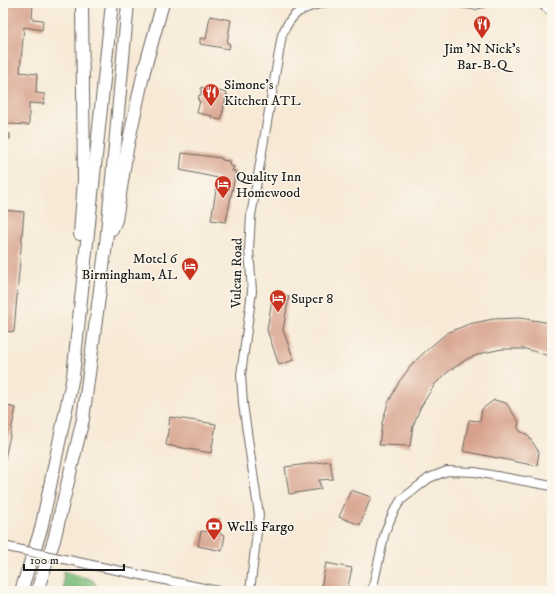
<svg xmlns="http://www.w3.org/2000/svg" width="555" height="594" font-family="'IM FELL DW Pica',serif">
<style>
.forest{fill:#7abb7c;stroke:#4b6c4c}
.building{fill:#d7a18b}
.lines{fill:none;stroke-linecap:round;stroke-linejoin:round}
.minor-casing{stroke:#69645d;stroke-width:10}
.major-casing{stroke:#69645d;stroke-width:12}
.highway-casing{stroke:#69645d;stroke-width:14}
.minor{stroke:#fff;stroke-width:8}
.major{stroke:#fff;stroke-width:10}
.highway{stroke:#fff;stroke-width:12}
.minor-bridge-casing{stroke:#69645d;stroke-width:10;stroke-linecap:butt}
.minor-bridge{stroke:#fff;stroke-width:8}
.labels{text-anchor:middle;stroke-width:3;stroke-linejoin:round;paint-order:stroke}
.poi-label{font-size:14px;fill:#1c1c1c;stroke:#fbf7ec;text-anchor:start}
.street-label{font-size:14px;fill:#1c1c1c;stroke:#fbf7ec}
</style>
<rect width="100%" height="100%" fill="#fbf7ec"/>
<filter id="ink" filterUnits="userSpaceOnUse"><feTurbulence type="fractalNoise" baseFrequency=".025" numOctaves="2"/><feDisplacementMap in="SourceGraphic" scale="8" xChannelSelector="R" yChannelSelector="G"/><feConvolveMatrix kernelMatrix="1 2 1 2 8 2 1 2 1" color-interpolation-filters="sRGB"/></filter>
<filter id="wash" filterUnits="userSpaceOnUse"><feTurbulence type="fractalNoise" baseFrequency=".012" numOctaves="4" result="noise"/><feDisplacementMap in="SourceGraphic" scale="16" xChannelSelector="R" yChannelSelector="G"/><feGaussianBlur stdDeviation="0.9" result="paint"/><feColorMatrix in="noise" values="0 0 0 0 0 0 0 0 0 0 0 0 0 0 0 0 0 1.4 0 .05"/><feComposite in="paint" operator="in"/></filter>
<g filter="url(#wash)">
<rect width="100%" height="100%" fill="#f7e9d6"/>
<!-- forest -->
<polygon class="forest" points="63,571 93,580 99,591 64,591"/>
<g id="blocks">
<!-- building -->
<g class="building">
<polygon points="3,3 33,3 32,19 43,20 42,30 24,27 20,72 37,74 36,93 45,94 44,104 29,103 29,125 8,124 7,133 10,134 10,139 3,138"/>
<polygon points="210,16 231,20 227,43 230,44 229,49 200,44 200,38 206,39"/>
<polygon points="201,87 227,93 221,120 211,118 212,116 197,113 200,101 198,101 199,95 201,95"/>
<polygon points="182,153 221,158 222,160 229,161 229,165 234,167 232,171 236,171 226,222 211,220 218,178 180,170"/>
<polygon points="3,210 24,212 14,332 3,331"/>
<polygon points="273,293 289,296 283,330 294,360 279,365 267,330"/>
<polygon points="520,318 545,322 552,324 552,357 526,349 502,349 483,353 467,359 449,371 435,384 420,408 413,426 410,446 379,445 382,423 388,403 399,382 412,364 429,348 447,333 469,324 493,319"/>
<polygon points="494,400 506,403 519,422 518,428 521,432 527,434 539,452 537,466 463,451 469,420 480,421 482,409"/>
<polygon points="3,405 16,408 5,458 3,458"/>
<polygon points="170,417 216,424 211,453 166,445"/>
<polygon points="330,461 333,479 319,480 321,489 289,494 285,467"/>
<polygon points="351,490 371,497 360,525 339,517"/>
<polygon points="214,518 220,519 217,533 225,535 222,551 198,546 201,531 210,532"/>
<polygon points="326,563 352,568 347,591 339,591 321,587"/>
</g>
</g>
</g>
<g filter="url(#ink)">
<use href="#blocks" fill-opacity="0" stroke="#69645d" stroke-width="1"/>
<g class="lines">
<!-- minor casing -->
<g class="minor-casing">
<g id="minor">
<polyline points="459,3 474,5 483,3"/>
<polyline points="87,564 218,591"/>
<path d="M250,591L259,515L243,404L241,375L252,291L249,249L251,216L282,35C291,13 301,8 323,3"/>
<polyline points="372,591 385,532 393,513 401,500 429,478 447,471 475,472 552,486"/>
</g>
</g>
<!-- major casing -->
<g class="major-casing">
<polyline id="major" points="542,3 552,11"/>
</g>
<!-- highway casing -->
<g class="highway-casing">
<g id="highway">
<polyline points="112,229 116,220 127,149 144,71 163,3"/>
<polyline points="80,234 84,180 82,3"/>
<polyline points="21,591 41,529 73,376 112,3"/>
<polyline points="37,591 54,540 83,419 106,244 128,3"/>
</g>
</g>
<!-- minor -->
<use href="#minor" class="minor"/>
<!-- major -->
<use href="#major" class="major"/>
<!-- highway -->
<use href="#highway" class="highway"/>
<!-- minor-bridge casing -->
<g class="minor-bridge-casing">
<polyline id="minor-bridge" points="3,546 87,564"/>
</g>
<!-- minor-bridge -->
<use href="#minor-bridge" class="minor-bridge"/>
</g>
</g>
<!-- icons -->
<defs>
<g id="restaurant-pin" transform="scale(0.9)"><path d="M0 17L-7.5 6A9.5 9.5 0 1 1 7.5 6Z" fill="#c8321e" stroke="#fbf7ec"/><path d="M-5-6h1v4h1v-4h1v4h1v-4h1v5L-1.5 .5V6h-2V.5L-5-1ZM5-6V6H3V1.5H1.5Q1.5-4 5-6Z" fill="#fff"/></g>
<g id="hotel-pin" transform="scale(0.9)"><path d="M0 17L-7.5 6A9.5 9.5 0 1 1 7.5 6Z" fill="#c8321e" stroke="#fbf7ec"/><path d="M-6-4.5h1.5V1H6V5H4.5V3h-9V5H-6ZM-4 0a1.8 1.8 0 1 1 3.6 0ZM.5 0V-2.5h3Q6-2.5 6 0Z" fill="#fff"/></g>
<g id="bank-pin" transform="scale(0.9)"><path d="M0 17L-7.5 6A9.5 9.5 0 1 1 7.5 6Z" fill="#c8321e" stroke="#fbf7ec"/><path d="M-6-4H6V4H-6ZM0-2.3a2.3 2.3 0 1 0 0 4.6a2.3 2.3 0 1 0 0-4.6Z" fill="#fff"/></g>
</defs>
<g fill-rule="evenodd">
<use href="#restaurant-pin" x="482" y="24"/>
<use href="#restaurant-pin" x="211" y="92"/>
<use href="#hotel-pin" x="223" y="184"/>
<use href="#hotel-pin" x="190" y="266"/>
<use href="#hotel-pin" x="278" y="298"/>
<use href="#bank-pin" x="214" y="526"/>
</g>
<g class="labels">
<!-- poi labels -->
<g class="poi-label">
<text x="482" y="53" text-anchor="middle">Jim 'N Nick's<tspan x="482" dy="16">Bar-B-Q</tspan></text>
<text x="224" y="89">Simone's<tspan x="224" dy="16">Kitchen ATL</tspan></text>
<text x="236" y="181">Quality Inn<tspan x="236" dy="16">Homewood</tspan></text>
<text x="177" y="263" text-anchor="end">Motel 6<tspan x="177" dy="16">Birmingham, AL</tspan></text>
<text x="291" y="303">Super 8</text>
<text x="227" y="531">Wells Fargo</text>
</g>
<!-- street labels -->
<g class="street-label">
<text transform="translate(236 273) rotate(-89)" y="5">Vulcan Road</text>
</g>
</g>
<!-- margin -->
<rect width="555" height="594" fill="none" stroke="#fbf7ec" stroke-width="16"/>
<!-- scale -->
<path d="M24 564v6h100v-6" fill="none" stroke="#1c1c1c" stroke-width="2"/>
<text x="30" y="564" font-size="12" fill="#1c1c1c" stroke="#fbf7ec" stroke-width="3" paint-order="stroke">100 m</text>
</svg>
